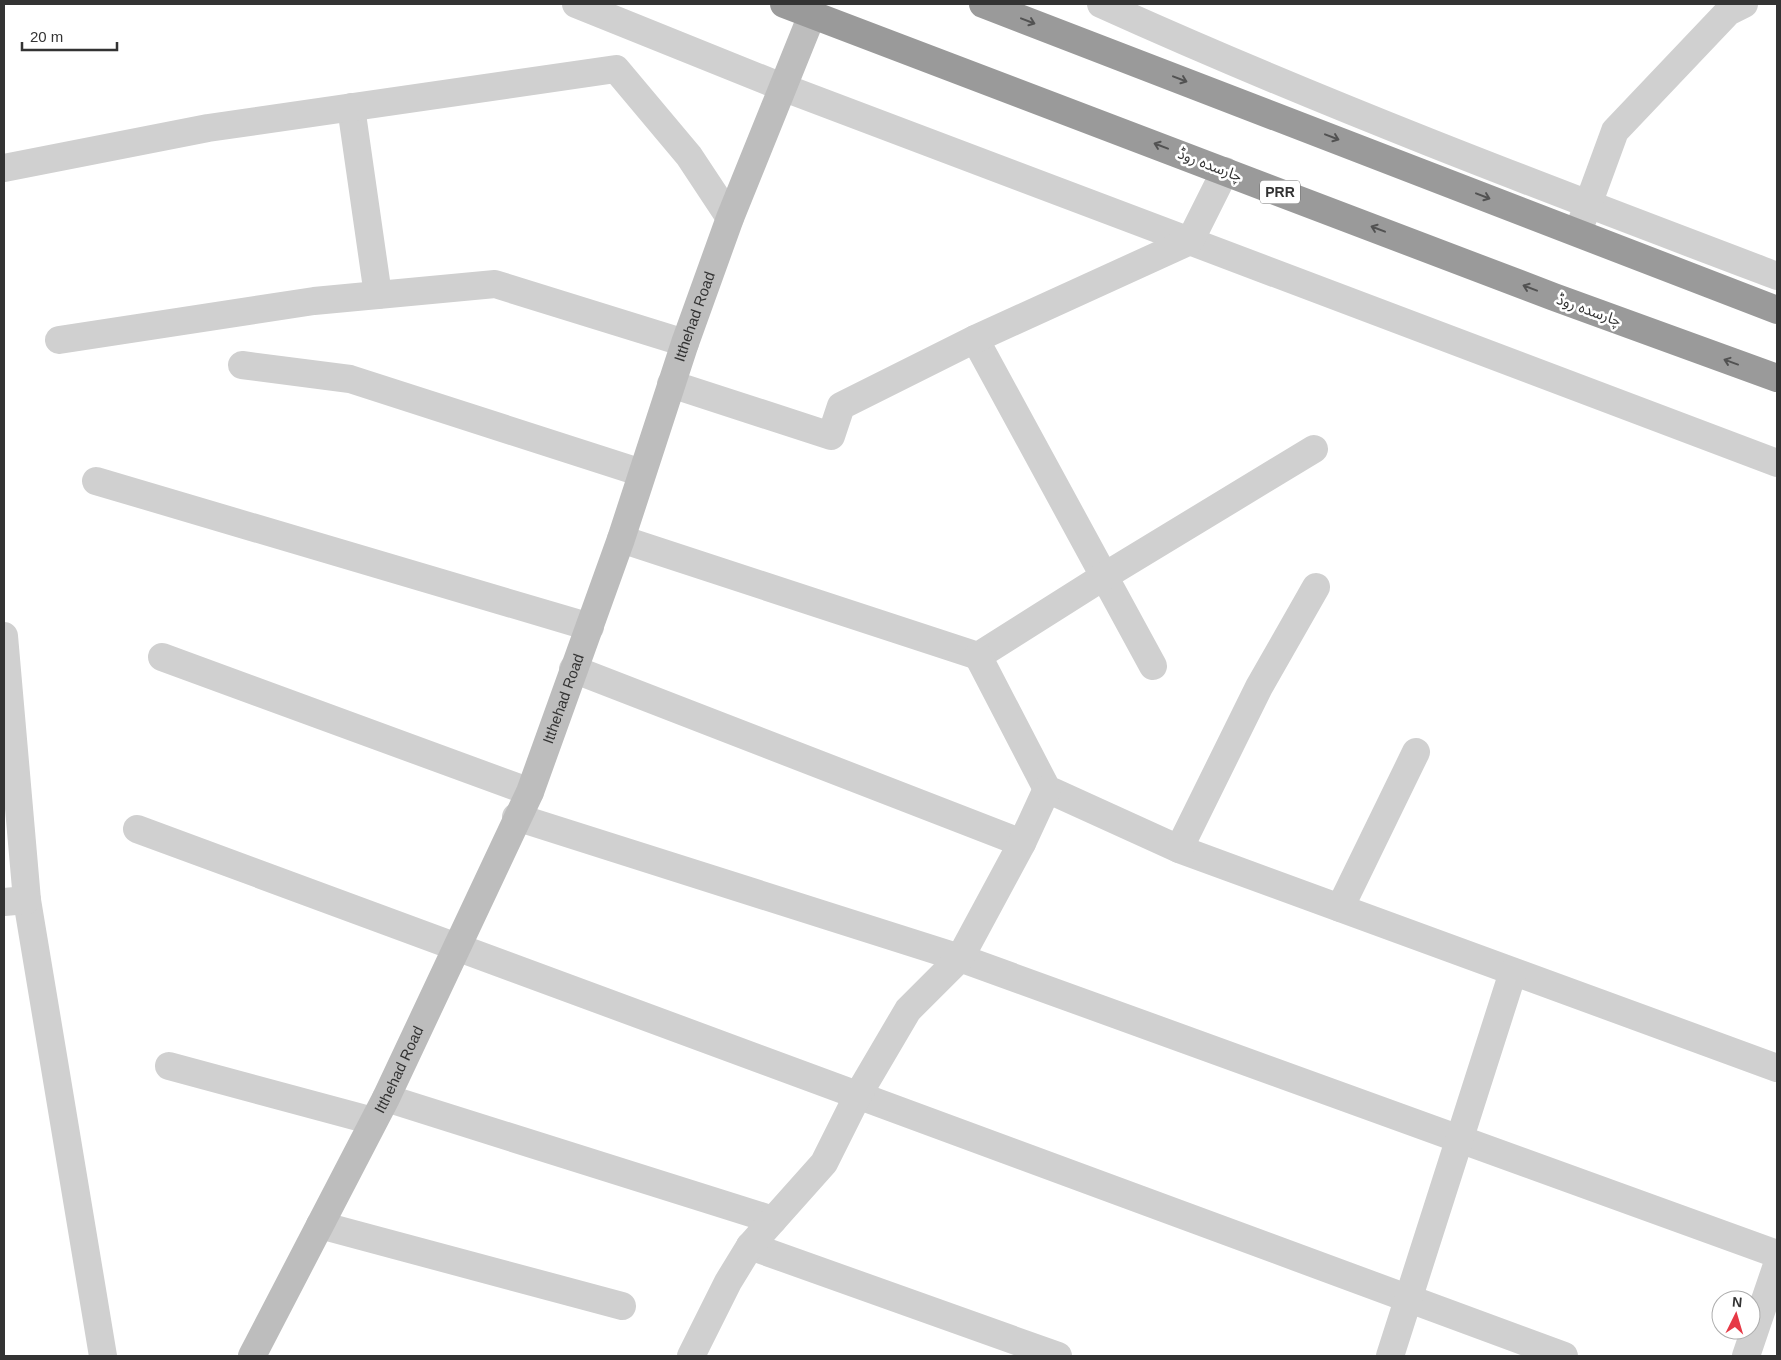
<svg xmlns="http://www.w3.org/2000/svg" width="1781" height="1360" font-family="Helvetica,'Noto Sans Arabic',sans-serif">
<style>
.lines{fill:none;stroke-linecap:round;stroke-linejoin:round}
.street{stroke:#d0d0d0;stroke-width:28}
.secondary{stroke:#bdbdbd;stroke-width:28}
.highway{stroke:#9a9a9a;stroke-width:28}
.oneway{stroke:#525252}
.labels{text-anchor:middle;stroke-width:5;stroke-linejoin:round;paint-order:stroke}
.shield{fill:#fff;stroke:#707070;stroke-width:1}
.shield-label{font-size:14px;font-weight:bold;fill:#333}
.street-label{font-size:15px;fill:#333;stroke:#fff}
</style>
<rect width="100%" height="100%" fill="#fff"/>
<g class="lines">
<!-- street -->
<g class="street">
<polyline points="576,4 782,87 1777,463"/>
<path d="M1101,4C1322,104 1550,190 1777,276"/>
<polyline points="351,107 378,295"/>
<polyline points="4,168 208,128 616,69 689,156 730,218"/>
<polyline points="1582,221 1615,131 1728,12 1744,4"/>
<polyline points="975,339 1153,666"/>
<polyline points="59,340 314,301 495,284 685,343"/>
<polyline points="242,365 350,379 642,473"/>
<polyline points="671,384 831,436 841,406 975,339 1190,241 1225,171"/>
<polyline points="96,481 590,627"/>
<polyline points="621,539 978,656 1103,577 1314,449"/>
<polyline points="4,636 27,900 103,1356"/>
<polyline points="978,656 1047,789 1179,849 1777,1068"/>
<polyline points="162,657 530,792"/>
<polyline points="573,669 1022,843"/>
<polyline points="516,817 960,958 1777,1254"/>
<polyline points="137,829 1564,1356"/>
<polyline points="1179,849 1259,687 1316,587"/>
<polyline points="4,902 27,900"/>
<polyline points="1340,908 1416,752"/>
<polyline points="169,1066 373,1121"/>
<polyline points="386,1098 773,1220"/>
<polyline points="320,1225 622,1306"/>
<polyline points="750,1246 1058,1356"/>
<polyline points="691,1356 728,1282 750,1246 824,1163 858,1095 908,1010 960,958 1022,843 1047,789"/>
<polyline points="1390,1356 1513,972"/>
<polyline points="1746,1356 1777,1265"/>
</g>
<!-- secondary -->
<path class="secondary" id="s1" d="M252,1356L386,1098L530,792L621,539L685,343L730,218L812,15"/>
<!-- highway -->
<g class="highway">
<polyline points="784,4 1554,297 1777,378"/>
<polyline points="983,4 1777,310"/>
</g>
</g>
<!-- one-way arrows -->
<defs><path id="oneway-shaft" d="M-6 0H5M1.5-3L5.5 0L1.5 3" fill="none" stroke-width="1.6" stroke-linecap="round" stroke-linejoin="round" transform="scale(1.25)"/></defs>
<g class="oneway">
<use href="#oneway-shaft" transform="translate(1028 21) rotate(21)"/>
<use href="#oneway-shaft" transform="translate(1180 79) rotate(21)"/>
<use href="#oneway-shaft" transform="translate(1332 137) rotate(21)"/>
<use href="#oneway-shaft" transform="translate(1161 146) rotate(-159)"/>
<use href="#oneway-shaft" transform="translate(1483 196) rotate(21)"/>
<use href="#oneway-shaft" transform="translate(1378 229) rotate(-159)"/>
<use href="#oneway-shaft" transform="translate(1530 288) rotate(-159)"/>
<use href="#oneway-shaft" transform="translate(1731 362) rotate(-160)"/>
</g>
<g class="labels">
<!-- shield labels -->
<rect class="shield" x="1260" y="180.5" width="40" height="23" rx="4"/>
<g class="shield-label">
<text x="1280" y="197">PRR</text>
</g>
<!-- street labels -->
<g class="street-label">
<text transform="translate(1210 165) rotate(21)" y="5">چارسدہ روڈ</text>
<text transform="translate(1589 310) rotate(20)" y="5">چارسدہ روڈ</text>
<text dy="5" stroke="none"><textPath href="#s1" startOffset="1132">Itthehad Road</textPath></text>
<text dy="5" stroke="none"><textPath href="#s1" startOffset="728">Itthehad Road</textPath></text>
<text dy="5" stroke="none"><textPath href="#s1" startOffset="322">Itthehad Road</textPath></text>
</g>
</g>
<!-- border -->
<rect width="1781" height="1360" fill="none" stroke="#333333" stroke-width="10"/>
<!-- north arrow -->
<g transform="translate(1736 1315) rotate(5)"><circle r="24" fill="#ffffff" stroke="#adadad"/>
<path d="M0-4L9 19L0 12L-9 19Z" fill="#e63946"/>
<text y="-8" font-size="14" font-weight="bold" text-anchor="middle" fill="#333333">N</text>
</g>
<!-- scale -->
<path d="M22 42v8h95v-8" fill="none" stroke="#333333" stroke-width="2.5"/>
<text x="30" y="42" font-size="15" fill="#333333" stroke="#ffffff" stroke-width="4" paint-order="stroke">20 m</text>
</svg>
